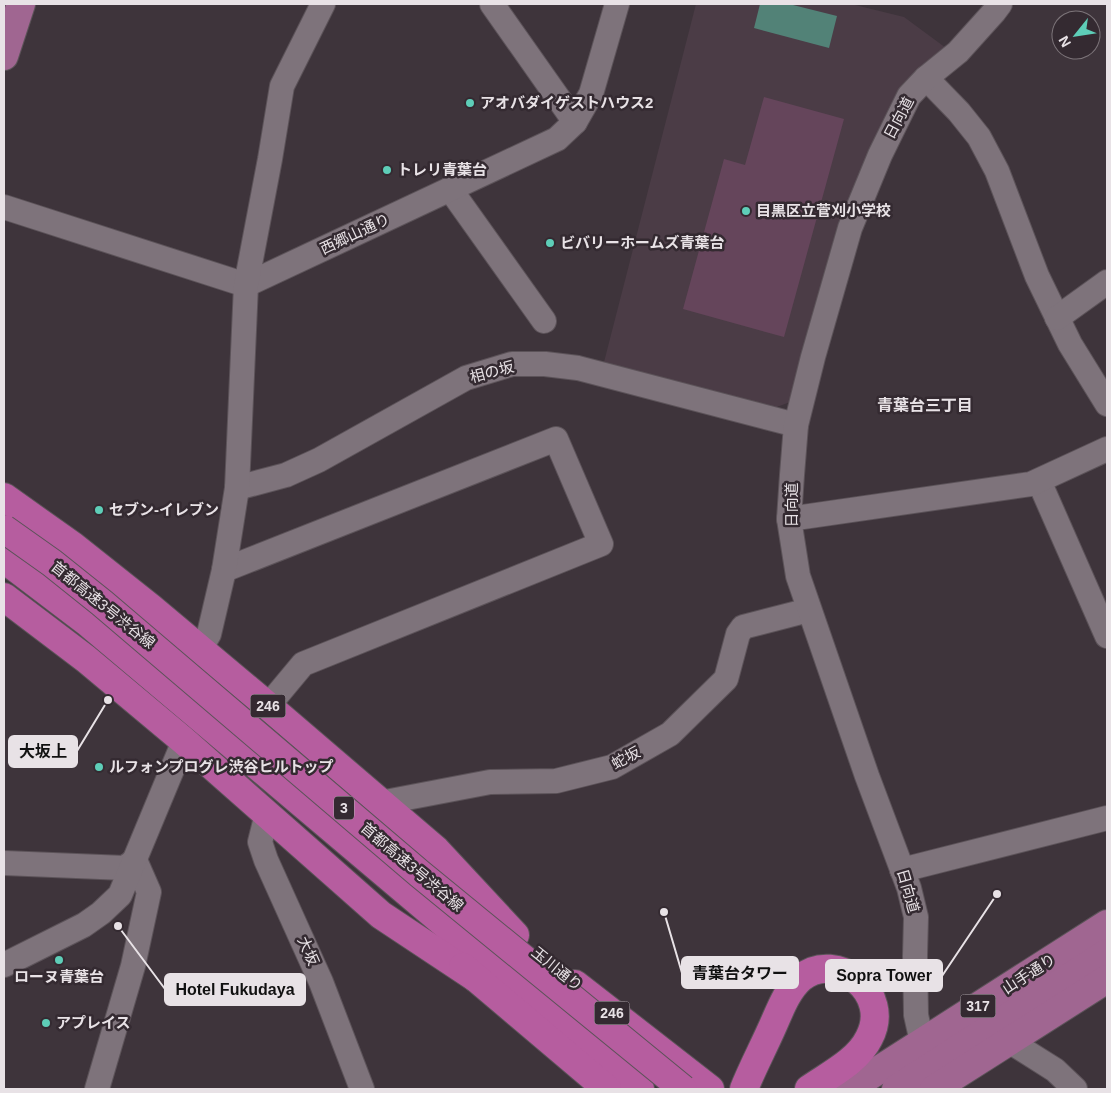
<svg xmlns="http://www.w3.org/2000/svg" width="1111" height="1093" font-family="Helvetica,'Noto Sans JP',sans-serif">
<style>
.built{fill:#4b3c46}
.green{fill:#65455b}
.water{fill:#528277}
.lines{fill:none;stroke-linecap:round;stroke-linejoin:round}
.street-casing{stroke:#5c5359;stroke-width:26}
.primary-casing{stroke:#5c5359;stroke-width:30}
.highway-casing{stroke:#5c5359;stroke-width:30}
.street{stroke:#7e737b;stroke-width:24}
.primary{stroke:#a06691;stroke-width:28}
.highway{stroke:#b65d9f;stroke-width:28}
.highway-bridge-casing{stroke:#5c5359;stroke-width:30;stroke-linecap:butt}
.highway-bridge{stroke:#b65d9f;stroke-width:28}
.poi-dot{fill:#5eceb8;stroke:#342a31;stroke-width:2}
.labels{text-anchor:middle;stroke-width:5;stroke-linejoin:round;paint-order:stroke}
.shield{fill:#342a31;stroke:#b2abb0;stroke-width:1}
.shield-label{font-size:14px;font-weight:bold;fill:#e8e2e6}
.poi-label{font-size:15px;font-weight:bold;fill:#e8e2e6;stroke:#342a31;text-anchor:start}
.street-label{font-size:15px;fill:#e8e2e6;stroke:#342a31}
.neighbourhood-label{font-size:16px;font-weight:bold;fill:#e8e2e6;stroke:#342a31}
.leader{fill:none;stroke:#e8e2e6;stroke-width:2}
.callout-dot{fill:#e8e2e6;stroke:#342a31;stroke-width:2}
.callout{fill:#e8e2e6;stroke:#e8e2e6;stroke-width:2}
.callout-label{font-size:16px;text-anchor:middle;font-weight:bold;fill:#111}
</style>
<rect width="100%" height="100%" fill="#3e343b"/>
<!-- built -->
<polygon class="built" points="696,4 851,4 904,17 946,48 902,88 886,115 866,159 790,402 769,410 603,366"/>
<!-- green -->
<polygon class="green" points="764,97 844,119 784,337 683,309 724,159 745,165"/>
<!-- water -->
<polygon class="water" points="760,4 789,4 837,16 829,48 754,28"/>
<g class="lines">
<!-- street casing -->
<g class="street-casing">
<g id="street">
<polyline points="492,4 575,122"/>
<polyline points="926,78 959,112 979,137 997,171 1037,276 1070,344 1107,404"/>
<polyline points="450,189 544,321"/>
<polyline points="4,207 246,285 557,139 575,122 591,94 617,4"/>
<polyline points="1057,318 1107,282"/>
<polyline points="1039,481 1107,636"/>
<polyline points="237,488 286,475 319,460 466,378 512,364 545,364 578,368 796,425"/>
<polyline points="789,519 1031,484 1107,449"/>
<polyline points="224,570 556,439 601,544 303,664 268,706"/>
<polyline points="200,649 209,634 224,570 237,488 246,285 270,159 282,86 323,4"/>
<polyline points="380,803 490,782 556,781 612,767 670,734 726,679 738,634 743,627 809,610"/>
<polyline points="267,814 260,842 266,860 321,982 362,1089"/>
<polyline points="4,863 125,868 135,860 149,892 133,966 97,1089"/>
<polyline points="902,870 1107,818"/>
<polyline points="4,965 84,925 101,913 120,895 184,741"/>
<polyline points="1009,1041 1055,1070 1075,1089"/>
<polyline points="922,1042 916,1015 915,956 916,917 909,888 867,776 798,576 789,519 792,475 796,425 813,357 850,228 880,155 909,96 926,78 958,52 994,12 1000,4"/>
</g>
</g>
<!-- primary casing -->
<g class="primary-casing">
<g id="primary">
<polyline points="4,56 21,4"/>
<polyline points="849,1089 1107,924"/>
<polyline points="896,1089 1107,953"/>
<polyline points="934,1089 1107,979"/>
</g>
</g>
<!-- highway casing -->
<g class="highway-casing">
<g id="highway">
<polyline points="4,497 73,546 151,608 268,706 436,850 515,935"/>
<polyline points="4,559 87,622 640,1089"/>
<polyline points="4,597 86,659 184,741 381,915 476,978"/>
<polyline points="463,967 607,1089"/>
<polyline points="575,984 710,1089"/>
<path d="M744,1089C752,1069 762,1050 771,1030C779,1013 786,991 801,978C836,949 893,993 869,1038C858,1061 829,1075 809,1089"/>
</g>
</g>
<!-- street -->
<use href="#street" class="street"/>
<!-- primary -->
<use href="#primary" class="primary"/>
<!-- highway -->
<use href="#highway" class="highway"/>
<!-- highway-bridge casing -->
<g class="highway-bridge-casing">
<polyline id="highway-bridge" points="4,529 52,563 102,603 420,874 683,1089"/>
</g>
<!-- highway-bridge -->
<use href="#highway-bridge" class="highway-bridge"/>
</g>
<!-- markers -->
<g class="poi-dot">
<circle cx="470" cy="103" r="5"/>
<circle cx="387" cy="170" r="5"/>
<circle cx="746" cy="211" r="5"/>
<circle cx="550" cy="243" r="5"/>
<circle cx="99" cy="510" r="5"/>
<circle cx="99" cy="767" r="5"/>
<circle cx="59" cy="960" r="5"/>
<circle cx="46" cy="1023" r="5"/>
</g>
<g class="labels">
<!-- shield labels -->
<g class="shield">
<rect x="250.5" y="694.5" width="35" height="23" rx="4"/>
<rect x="334" y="796.5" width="20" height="23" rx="4"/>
<rect x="960.5" y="994.5" width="35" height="23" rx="4"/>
<rect x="594.5" y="1001.5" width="35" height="23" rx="4"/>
</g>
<g class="shield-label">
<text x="268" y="711">246</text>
<text x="344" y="813">3</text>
<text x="978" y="1011">317</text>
<text x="612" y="1018">246</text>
</g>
<!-- poi labels -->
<g class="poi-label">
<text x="480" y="108">アオバダイゲストハウス2</text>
<text x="397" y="175">トレリ青葉台</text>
<text x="756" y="216">目黒区立菅刈小学校</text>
<text x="560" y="248">ビバリーホームズ青葉台</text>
<text x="109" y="515">セブン-イレブン</text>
<text x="109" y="772">ルフォンプログレ渋谷ヒルトップ</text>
<text x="59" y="982" text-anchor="middle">ローヌ青葉台</text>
<text x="56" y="1028">アプレイス</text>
</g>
<!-- street labels -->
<g class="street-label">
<text transform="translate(899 118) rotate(-62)" y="5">日向道</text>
<text transform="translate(355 234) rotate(-25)" y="5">西郷山通り</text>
<text transform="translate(492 372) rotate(-15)" y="5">相の坂</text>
<text transform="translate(792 505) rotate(-90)" y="5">日向道</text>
<text transform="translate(103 605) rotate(39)" y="5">首都高速3号渋谷線</text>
<text transform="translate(626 758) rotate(-28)" y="5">蛇坂</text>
<text transform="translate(412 867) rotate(40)" y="5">首都高速3号渋谷線</text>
<text transform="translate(908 891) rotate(74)" y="5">日向道</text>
<text transform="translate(308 951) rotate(66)" y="5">大坂</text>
<text transform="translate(557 969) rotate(39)" y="5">玉川通り</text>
<text transform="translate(1029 974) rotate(-33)" y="5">山手通り</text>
</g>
<!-- neighbourhood labels -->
<g class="neighbourhood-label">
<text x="925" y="411">青葉台三丁目</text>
</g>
</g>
<!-- callouts -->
<path class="leader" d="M108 700L77 751M664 912L682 973M997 894L942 976M118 926L165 989"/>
<g class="callout-dot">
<circle cx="108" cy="700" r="5"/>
<circle cx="664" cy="912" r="5"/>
<circle cx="997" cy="894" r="5"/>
<circle cx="118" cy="926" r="5"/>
</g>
<g class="callout">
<rect x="9" y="736" width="68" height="31" rx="5"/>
<rect x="682" y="957" width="116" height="31" rx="5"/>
<rect x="826" y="960" width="116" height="31" rx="5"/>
<rect x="165" y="974" width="140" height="31" rx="5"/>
</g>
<g class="callout-label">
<text x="43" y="757">大坂上</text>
<text x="740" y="979">青葉台タワー</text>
<text x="884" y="981">Sopra Tower</text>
<text x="235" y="995">Hotel Fukudaya</text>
</g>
<!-- border -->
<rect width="1111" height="1093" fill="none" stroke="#e8e2e6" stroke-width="10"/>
<!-- north arrow -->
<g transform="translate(1076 35) rotate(240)"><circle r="24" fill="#342a31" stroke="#7c7479"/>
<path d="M0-4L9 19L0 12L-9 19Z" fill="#5eceb8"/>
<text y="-8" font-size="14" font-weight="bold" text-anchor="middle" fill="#e8e2e6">N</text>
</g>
</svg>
